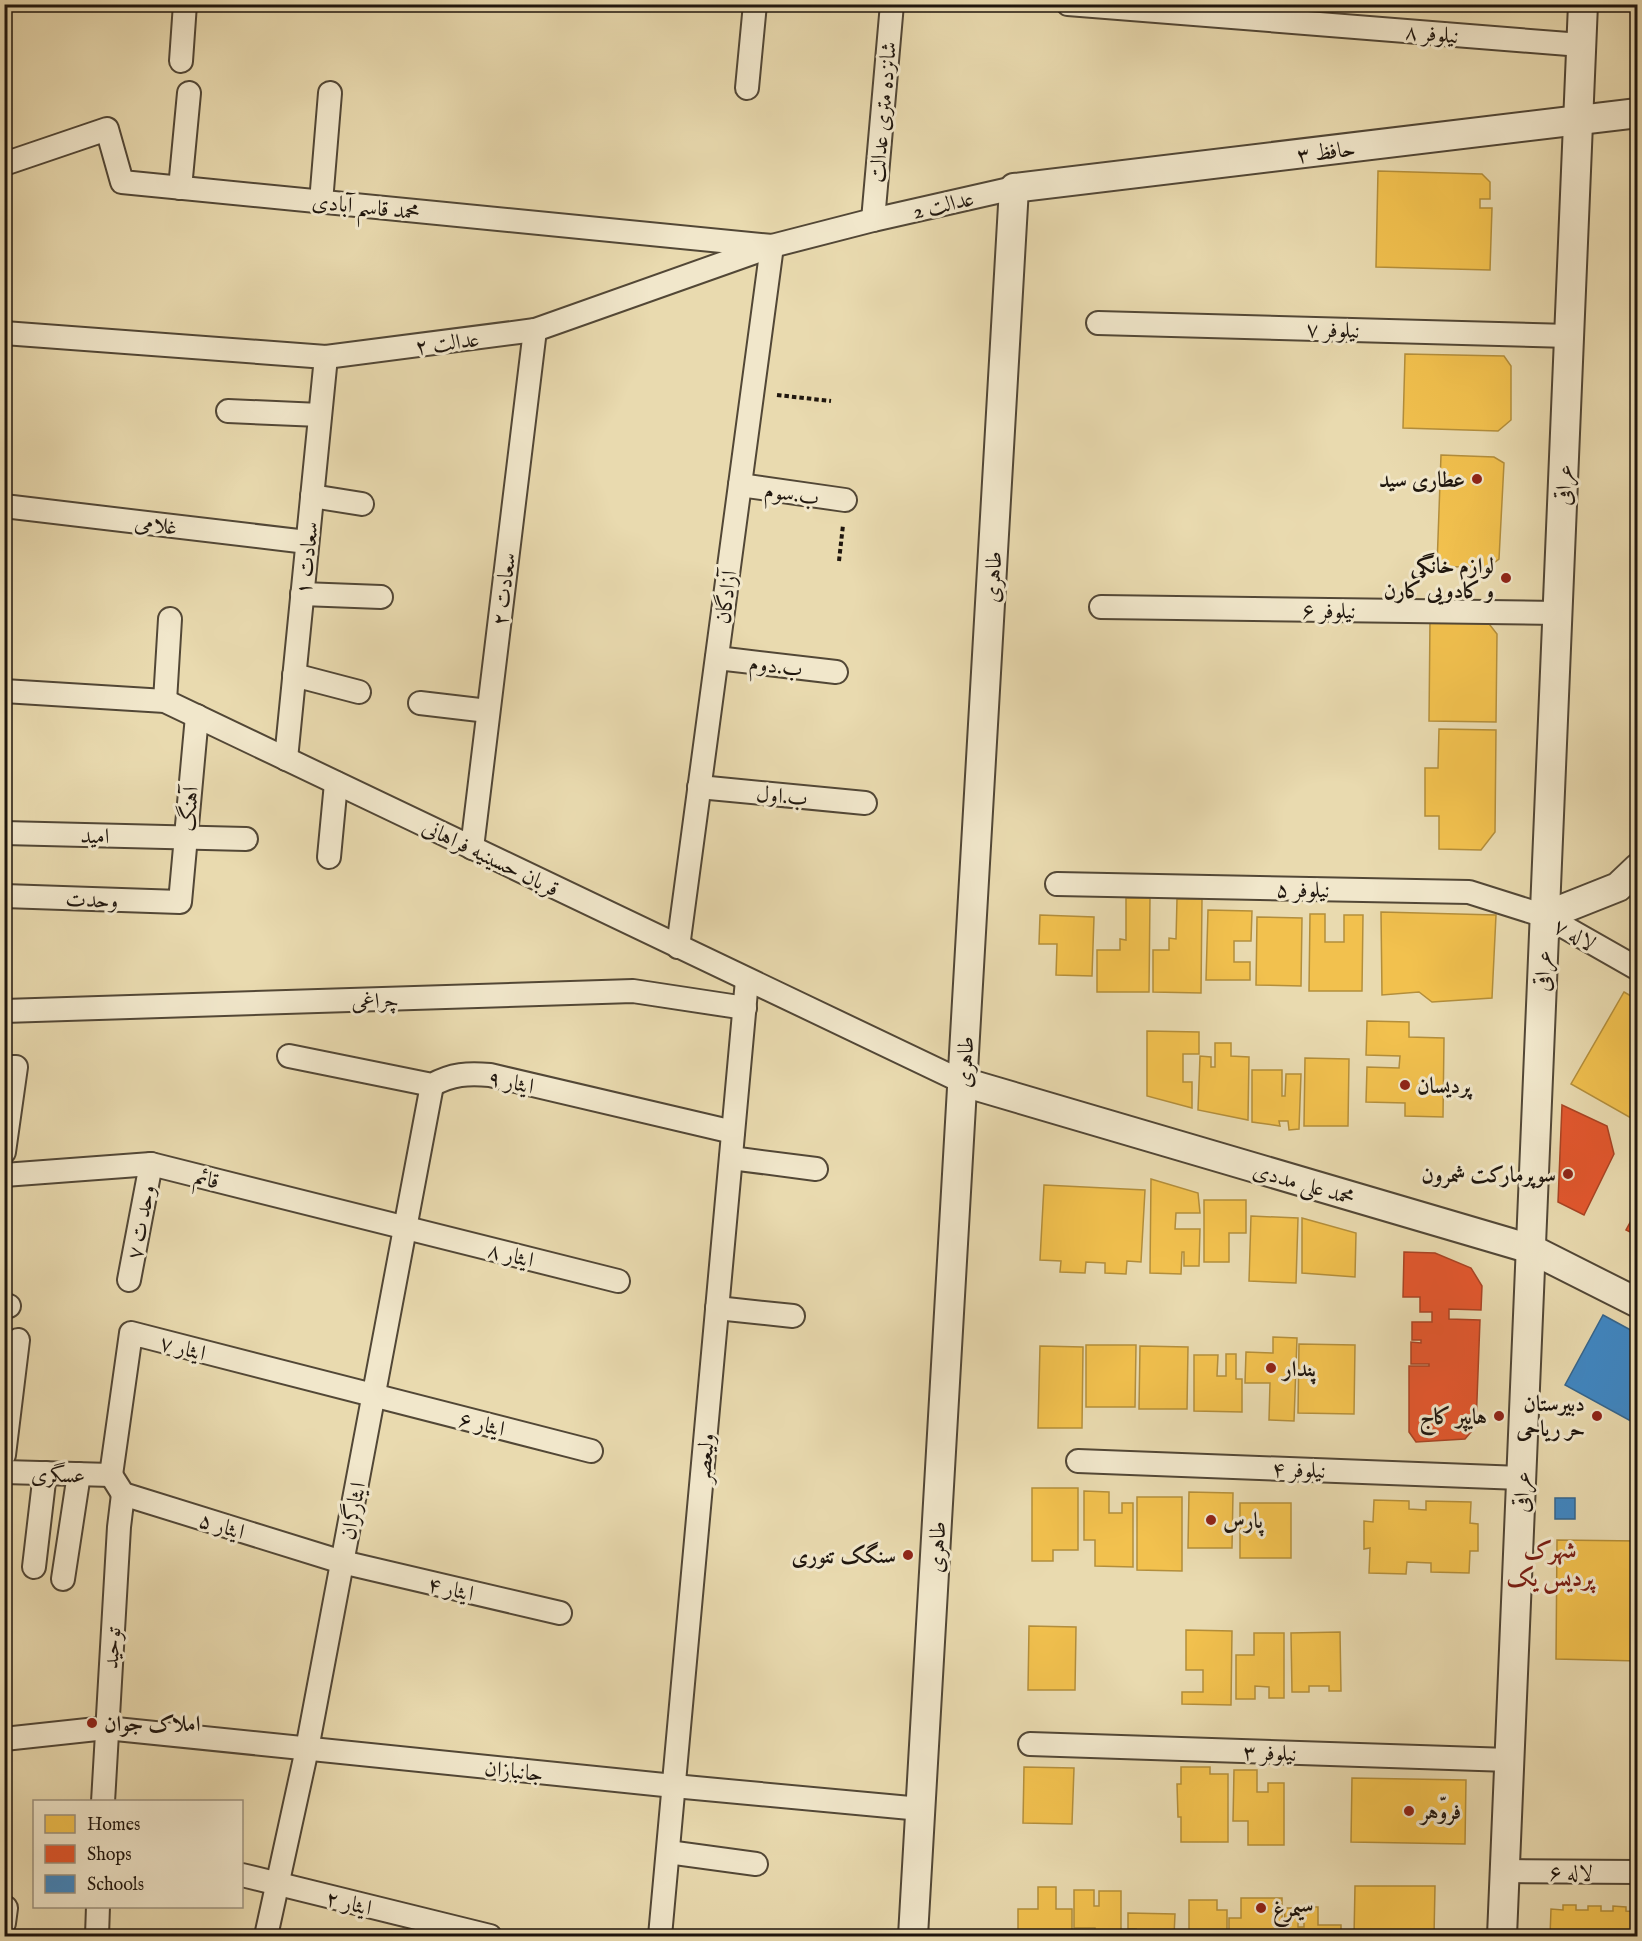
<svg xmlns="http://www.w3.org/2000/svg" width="1642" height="1941" font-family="'IM FELL English',Amiri,serif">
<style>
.homes{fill:#f2c14e;stroke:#b38e3b;stroke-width:1.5}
.shops{fill:#e4572e;stroke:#a94424;stroke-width:1.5}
.schools{fill:#3f88c5;stroke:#35668e;stroke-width:1.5}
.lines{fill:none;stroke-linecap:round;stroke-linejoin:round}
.minor-casing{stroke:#524736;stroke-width:26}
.tertiary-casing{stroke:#524736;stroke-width:32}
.path{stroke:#1f160e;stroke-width:4;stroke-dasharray:4.5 3;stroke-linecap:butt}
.minor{stroke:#f1e7cb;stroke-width:22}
.tertiary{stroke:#f1e7cb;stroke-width:28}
.poi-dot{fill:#8f2418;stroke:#f1e7cb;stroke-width:2}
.labels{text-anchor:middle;stroke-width:6;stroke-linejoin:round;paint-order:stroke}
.street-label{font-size:22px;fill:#1f160e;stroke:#f1e7cb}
.poi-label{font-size:22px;font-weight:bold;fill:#1f160e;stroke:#f1e7cb;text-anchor:end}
.neighbourhood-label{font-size:24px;font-weight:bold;fill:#7a1f14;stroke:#f1e7cb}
</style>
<rect width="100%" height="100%" fill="#e9daaf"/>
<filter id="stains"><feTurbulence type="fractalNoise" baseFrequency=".00333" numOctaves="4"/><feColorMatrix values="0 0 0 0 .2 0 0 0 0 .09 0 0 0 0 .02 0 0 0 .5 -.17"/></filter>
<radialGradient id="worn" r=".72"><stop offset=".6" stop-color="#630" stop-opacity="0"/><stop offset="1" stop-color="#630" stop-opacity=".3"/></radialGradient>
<!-- homes -->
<g class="homes">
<polygon points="1378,171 1482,174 1490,182 1490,199 1480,199 1480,208 1492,208 1490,270 1376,267"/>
<polygon points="1405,354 1504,356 1511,366 1511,420 1498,431 1403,428"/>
<polygon points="1441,455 1494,457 1504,463 1499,559 1487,568 1437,566"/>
<polygon points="1430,620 1486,620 1497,634 1496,722 1429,721"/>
<polygon points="1439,729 1496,730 1495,832 1481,850 1439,849 1439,816 1425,816 1425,768 1438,768"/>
<polygon points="1126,898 1150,898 1149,992 1097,992 1097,950 1120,950 1120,939 1126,940"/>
<polygon points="1177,899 1202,899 1201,993 1153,992 1153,950 1169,950 1169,938 1176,939"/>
<polygon points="1208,910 1252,911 1251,941 1234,941 1234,962 1250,962 1250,980 1206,980"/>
<polygon points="1381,912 1496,915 1492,998 1432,1002 1419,992 1382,995"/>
<polygon points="1310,914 1325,914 1325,942 1344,942 1344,915 1363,915 1362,991 1309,991"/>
<polygon points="1040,915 1094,917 1092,976 1056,975 1057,944 1039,944"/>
<polygon points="1257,917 1302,918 1301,986 1256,985"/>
<polygon points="1624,992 1638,1000 1638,1122 1571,1084"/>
<polygon points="1367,1021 1409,1022 1409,1037 1444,1038 1443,1117 1405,1116 1405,1103 1366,1102 1367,1067 1399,1068 1400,1056 1366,1055"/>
<polygon points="1147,1031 1199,1032 1199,1054 1183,1054 1183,1082 1192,1082 1192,1108 1147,1096"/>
<polygon points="1215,1043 1231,1043 1231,1056 1249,1057 1248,1120 1198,1110 1200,1056 1211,1057 1211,1067 1215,1067"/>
<polygon points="1305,1058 1349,1059 1348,1126 1304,1126"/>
<polygon points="1252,1070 1282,1070 1282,1096 1285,1096 1286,1074 1301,1074 1299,1129 1289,1130 1288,1121 1279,1121 1280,1126 1252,1122"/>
<polygon points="1151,1179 1198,1193 1200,1213 1176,1213 1175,1229 1200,1229 1199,1266 1184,1266 1184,1252 1182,1252 1181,1274 1150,1273"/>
<polygon points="1044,1185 1145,1190 1141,1262 1127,1261 1126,1274 1105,1273 1105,1263 1086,1262 1085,1273 1060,1272 1061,1261 1040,1260"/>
<polygon points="1204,1200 1246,1200 1246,1233 1229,1233 1229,1262 1204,1262"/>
<polygon points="1251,1216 1298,1218 1296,1283 1249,1281"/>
<polygon points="1302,1218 1356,1233 1355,1277 1302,1273"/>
<polygon points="1273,1337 1297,1338 1294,1421 1269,1420 1270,1383 1245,1383 1246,1352 1273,1353"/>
<polygon points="1299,1344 1355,1345 1354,1414 1298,1413"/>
<polygon points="1086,1345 1136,1345 1135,1407 1086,1407"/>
<polygon points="1040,1346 1083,1347 1082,1428 1038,1428"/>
<polygon points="1140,1346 1188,1347 1187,1409 1139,1409"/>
<polygon points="1226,1354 1236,1354 1236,1379 1242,1379 1242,1412 1194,1411 1194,1355 1218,1355 1217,1376 1226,1376"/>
<polygon points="1032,1488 1078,1488 1078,1550 1053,1550 1053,1561 1032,1561"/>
<polygon points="1084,1491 1109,1492 1109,1513 1122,1513 1122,1503 1133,1503 1133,1567 1095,1566 1095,1540 1084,1540"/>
<polygon points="1189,1492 1233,1493 1232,1548 1188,1548"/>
<polygon points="1137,1497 1182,1497 1182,1571 1137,1570"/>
<polygon points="1374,1500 1409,1501 1409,1509 1426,1510 1426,1501 1471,1502 1470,1523 1478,1524 1478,1551 1470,1551 1469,1573 1431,1572 1431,1563 1407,1562 1406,1574 1369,1573 1370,1548 1364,1549 1364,1521 1373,1522"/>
<rect x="1240" y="1503" width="51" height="55"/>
<polygon points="1557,1540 1638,1541 1638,1661 1556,1659"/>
<polygon points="1029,1626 1076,1627 1075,1690 1028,1690"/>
<polygon points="1186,1630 1232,1631 1231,1705 1182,1704 1182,1692 1203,1692 1203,1670 1186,1670"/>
<polygon points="1340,1632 1341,1691 1329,1691 1329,1686 1309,1686 1309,1692 1292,1692 1291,1633"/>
<polygon points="1254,1633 1284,1633 1284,1698 1269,1698 1269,1687 1255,1686 1255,1699 1236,1699 1236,1655 1254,1655"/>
<polygon points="1024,1767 1074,1768 1072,1824 1023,1823"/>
<polygon points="1181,1767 1210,1767 1210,1774 1228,1774 1228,1842 1181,1842 1181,1817 1178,1817 1177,1784 1181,1784"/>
<polygon points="1234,1770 1257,1770 1257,1792 1268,1792 1268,1783 1284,1783 1284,1845 1248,1845 1248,1821 1233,1821"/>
<polygon points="1352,1778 1466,1780 1465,1844 1351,1842"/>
<polygon points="1355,1886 1435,1886 1434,1936 1354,1936"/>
<polygon points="1038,1887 1056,1887 1056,1909 1072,1909 1072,1936 1018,1936 1018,1909 1038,1909"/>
<polygon points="1074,1890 1094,1890 1094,1906 1099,1906 1099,1891 1121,1891 1121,1936 1095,1936 1095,1928 1074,1928"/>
<polygon points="1241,1898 1282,1898 1282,1936 1229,1936 1229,1918 1241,1918"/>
<polygon points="1189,1900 1217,1900 1217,1910 1227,1910 1227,1936 1179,1936 1179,1931 1189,1932"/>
<polygon points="1563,1905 1576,1905 1576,1910 1588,1910 1588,1906 1601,1906 1601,1911 1613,1911 1613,1906 1626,1907 1626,1911 1638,1912 1638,1936 1550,1936 1551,1909 1563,1910"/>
<polygon points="1304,1907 1318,1907 1318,1925 1341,1925 1341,1936 1284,1936 1285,1908 1298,1908 1298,1927 1304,1927"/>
<polygon points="1128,1913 1175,1914 1174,1936 1135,1936 1136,1929 1128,1929"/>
</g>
<!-- shops -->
<g class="shops">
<polygon points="1562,1105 1607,1126 1614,1154 1584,1215 1558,1202"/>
<polygon points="1638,1208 1638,1236 1626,1230"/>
<polygon points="1404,1252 1435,1253 1471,1268 1482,1286 1481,1310 1449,1309 1449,1319 1480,1320 1476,1426 1465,1439 1416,1442 1409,1432 1409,1366 1429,1366 1429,1364 1411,1364 1411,1342 1421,1343 1421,1340 1412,1340 1412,1322 1432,1322 1432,1312 1420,1312 1420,1297 1403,1297"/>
</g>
<!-- schools -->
<g class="schools">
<polygon points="1603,1315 1638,1334 1638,1425 1565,1385"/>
<rect x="1555" y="1498" width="20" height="21"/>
</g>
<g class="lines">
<!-- minor casing -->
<g class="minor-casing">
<g id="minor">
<polyline points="1068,4 1581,45"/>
<polyline points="181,61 185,4"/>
<polyline points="747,88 755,4"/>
<polyline points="4,164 107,129 122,182 772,246 678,947"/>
<polyline points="180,188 189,93"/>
<polyline points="321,202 330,93"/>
<polyline points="873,220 892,4"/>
<polyline points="1098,323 1569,336"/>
<polyline points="4,333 326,357 535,330 772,246 873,220 1014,188"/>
<polyline points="228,411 320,415"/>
<polyline points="740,485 845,500"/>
<polyline points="312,496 362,504"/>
<polyline points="4,506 307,542"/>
<polyline points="302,594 381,597"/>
<polyline points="1101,607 1557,613"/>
<polyline points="717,658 836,672"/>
<polyline points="294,675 359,692"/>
<polyline points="4,691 165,701 963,1082"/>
<polyline points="165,701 170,619"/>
<polyline points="420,703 488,711"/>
<polyline points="286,759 326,357"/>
<polyline points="699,787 865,803"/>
<polyline points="4,833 246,839"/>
<polyline points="472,848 535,330"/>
<polyline points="329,857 336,783"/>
<polyline points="1057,884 1469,892 1545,916 1638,969"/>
<polyline points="4,896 180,902 197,716"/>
<polyline points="4,1011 633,991 745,1008"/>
<path d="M289,1056L432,1085C452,1074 468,1073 490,1075L733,1132"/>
<polyline points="4,1067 16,1067 4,1152"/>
<polyline points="731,1158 816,1169"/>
<polyline points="4,1175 151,1164 618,1281"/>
<polyline points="129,1280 151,1164"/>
<polyline points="4,1307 9,1306"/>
<polyline points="717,1308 793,1316"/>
<polyline points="4,1455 18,1340"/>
<polyline points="1078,1461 1521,1478"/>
<polyline points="4,1472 111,1475"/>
<polyline points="111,1475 131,1333 591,1451"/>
<polyline points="111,1475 123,1494 342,1562 560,1613"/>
<polyline points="34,1567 45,1473"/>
<polyline points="63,1579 79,1474"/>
<polyline points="4,1739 106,1728 674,1786 921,1809"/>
<polyline points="1030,1744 1509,1760"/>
<polyline points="103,1802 119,1527 123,1494"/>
<polyline points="668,1852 756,1864"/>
<polyline points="1505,1871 1638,1872"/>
<polyline points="242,1875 490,1936"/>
<polyline points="4,1923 6,1908"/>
<polyline points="97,1936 98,1906"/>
<polyline points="266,1936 307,1749 432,1085"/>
<polyline points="660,1936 747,980"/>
</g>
</g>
<!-- tertiary casing -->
<g class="tertiary-casing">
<g id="tertiary">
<polyline points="1545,916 1618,887 1638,868"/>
<polyline points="963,1082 1531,1249 1638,1303"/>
<polyline points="913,1936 1014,188 1638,113"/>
<polyline points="1502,1936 1583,4"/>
</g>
</g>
<!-- path -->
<g class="path">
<polyline points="777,395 831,401"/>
<polyline points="839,561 843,525"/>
</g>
<!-- minor -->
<use href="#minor" class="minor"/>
<!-- tertiary -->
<use href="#tertiary" class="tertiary"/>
</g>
<!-- markers -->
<g class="poi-dot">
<circle cx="1477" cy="479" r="6"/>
<circle cx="1506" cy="578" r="6"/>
<circle cx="1405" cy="1085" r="6"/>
<circle cx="1568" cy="1174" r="6"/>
<circle cx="1271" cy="1368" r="6"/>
<circle cx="1499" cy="1416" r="6"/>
<circle cx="1597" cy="1416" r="6"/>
<circle cx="1211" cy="1520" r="6"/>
<circle cx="908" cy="1555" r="6"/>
<circle cx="92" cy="1723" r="6"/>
<circle cx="1409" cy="1811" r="6"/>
<circle cx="1261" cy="1908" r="6"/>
</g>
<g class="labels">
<!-- street labels -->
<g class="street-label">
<text transform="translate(1432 33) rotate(5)" y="8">نیلوفر ۸</text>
<text transform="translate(882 112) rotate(-85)" y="8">شانزده متری عدالت</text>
<text transform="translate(1326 151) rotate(-7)" y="8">حافظ ۳</text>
<text transform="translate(943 204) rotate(-13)" y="8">عدالت 2</text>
<text transform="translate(366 206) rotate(6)" y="8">محمد قاسم آبادی</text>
<text transform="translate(1333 329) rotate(2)" y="8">نیلوفر ۷</text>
<text transform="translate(447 342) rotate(-7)" y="8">عدالت ۲</text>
<text transform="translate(1563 485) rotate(-88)" y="8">عراقی</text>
<text transform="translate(792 493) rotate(8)" y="8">ب.سوم</text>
<text transform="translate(156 524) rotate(7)" y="8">غلامی</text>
<text transform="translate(306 558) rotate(-84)" y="8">سعادت ۱</text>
<text transform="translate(992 577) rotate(-87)" y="8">طاهری</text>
<text transform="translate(503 589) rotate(-83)" y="8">سعادت ۲</text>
<text transform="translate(725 597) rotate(-82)" y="8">آزادگان</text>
<text transform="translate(1329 610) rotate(1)" y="8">نیلوفر ۶</text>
<text transform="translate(776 665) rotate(7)" y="8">ب.دوم</text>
<text transform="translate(782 795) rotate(5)" y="8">ب.اول</text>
<text transform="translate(188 809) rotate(-85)" y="8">آهنگ</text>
<text transform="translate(95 835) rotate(1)" y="8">امید</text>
<text transform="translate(491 857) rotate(26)" y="8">قربان حسینیه فراهانی</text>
<text transform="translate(1303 889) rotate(1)" y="8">نیلوفر ۵</text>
<text transform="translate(92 899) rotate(2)" y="8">وحدت</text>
<text transform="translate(1575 934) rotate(30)" y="8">لاله ۷</text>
<text transform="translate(1542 971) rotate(-88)" y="8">عراقی</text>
<text transform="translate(375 1000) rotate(-2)" y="8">چراغی</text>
<text transform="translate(964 1062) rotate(-87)" y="8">طاهری</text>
<text transform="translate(511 1081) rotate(12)" y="8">ایثار ۹</text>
<text transform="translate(207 1178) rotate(14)" y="8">قائم</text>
<text transform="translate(1304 1183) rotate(16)" y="8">محمد علی مددی</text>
<text transform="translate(140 1222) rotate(-79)" y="8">وحد ت ۷</text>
<text transform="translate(511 1254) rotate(14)" y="8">ایثار ۸</text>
<text transform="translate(183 1347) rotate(15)" y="8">ایثار ۷</text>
<text transform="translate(482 1423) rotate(14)" y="8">ایثار ۶</text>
<text transform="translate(704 1458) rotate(-85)" y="8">ولیعصر</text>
<text transform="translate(1299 1469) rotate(2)" y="8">نیلوفر ۴</text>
<text transform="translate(58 1474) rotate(1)" y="8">عسگری</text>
<text transform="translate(1521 1492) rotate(-88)" y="8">عراقی</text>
<text transform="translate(352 1511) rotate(-79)" y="8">ایثارگران</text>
<text transform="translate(222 1525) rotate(17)" y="8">ایثار ۵</text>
<text transform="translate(936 1547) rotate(-87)" y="8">طاهری</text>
<text transform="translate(451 1588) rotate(13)" y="8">ایثار ۴</text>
<text transform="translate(111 1648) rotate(-86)" y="8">توحید</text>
<text transform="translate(1270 1752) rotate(2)" y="8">نیلوفر ۳</text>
<text transform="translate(514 1770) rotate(6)" y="8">جانبازان</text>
<text transform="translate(1571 1872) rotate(1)" y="8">لاله ۶</text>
<text transform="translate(349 1902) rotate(14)" y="8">ایثار ۲</text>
</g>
<!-- poi labels -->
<g class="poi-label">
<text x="1465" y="487">عطاری سید</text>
<text x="1494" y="573">لوازم خانگی<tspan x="1494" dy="25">و کادویی کارن</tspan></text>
<text x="1417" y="1093" text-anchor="start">پردیسان</text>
<text x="1556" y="1182">سوپرمارکت شمرون</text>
<text x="1283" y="1376" text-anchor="start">پندار</text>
<text x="1585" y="1411">دبیرستان<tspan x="1585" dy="25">حر ریاحی</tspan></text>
<text x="1487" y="1424">هایپر کاج</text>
<text x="1223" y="1528" text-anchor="start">پارس</text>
<text x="896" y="1563">سنگک تنوری</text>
<text x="104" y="1731" text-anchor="start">املاک جوان</text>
<text x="1421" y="1819" text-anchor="start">فروّهر</text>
<text x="1273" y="1916" text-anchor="start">سیمرغ</text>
</g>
<!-- neighbourhood labels -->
<g class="neighbourhood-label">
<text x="1550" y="1558">شهرک<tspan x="1550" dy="28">پردیس یک</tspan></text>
</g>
</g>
<!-- margin -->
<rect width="1642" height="1941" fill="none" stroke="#e9daaf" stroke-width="24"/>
<rect x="6" y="6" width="1630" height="1929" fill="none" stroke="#1f160e" stroke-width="3"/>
<rect x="12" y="12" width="1618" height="1917" fill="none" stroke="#1f160e" stroke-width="1.5"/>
<!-- legend -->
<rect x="33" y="1800" width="210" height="108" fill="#f1e7cb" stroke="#9d937f" stroke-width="1.5"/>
<rect x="45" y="1815" width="30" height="18" fill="#f2c14e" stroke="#9d937f" stroke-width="1.5"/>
<text x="87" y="1830" font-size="18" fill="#1f160e">Homes</text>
<rect x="45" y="1845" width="30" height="18" fill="#e4572e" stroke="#9d937f" stroke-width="1.5"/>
<text x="87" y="1860" font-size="18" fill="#1f160e">Shops</text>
<rect x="45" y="1875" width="30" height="18" fill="#3f88c5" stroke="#9d937f" stroke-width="1.5"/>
<text x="87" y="1890" font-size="18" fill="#1f160e">Schools</text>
<rect width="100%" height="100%" filter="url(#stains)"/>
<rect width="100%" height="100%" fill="url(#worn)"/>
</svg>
